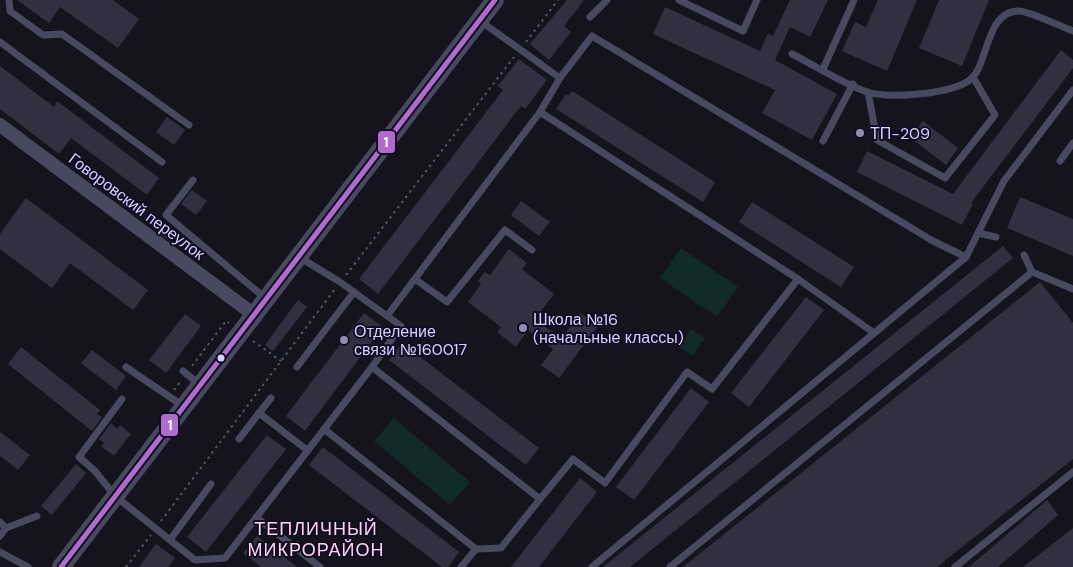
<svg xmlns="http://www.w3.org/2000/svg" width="1073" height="567" font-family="'DM Sans',sans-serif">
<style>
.green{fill:#112928}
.building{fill:#323040}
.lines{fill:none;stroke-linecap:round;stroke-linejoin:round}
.path{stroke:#4a5965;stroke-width:2;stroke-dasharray:2.5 4;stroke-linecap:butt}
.service{stroke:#48485f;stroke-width:7}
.minor{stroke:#48485f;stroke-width:14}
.tertiary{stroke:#48485f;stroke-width:18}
.bus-1-casing{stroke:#110e23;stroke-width:9}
.bus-1{stroke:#b06ccc;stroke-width:5}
.poi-dot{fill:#918eb0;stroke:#110e23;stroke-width:2}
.bus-dot{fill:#d4d1fe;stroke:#110e23;stroke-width:2}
.labels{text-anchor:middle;stroke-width:4;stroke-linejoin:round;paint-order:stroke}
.poi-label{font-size:16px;fill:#d4d1fe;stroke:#110e23;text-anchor:start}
.street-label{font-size:16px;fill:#d4d1fe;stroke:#110e23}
.neighbourhood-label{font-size:18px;letter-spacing:1px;fill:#fed3f0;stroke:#110e23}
.line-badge{stroke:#110e23;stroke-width:2}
.badge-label{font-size:14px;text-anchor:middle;font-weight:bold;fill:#fff}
</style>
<rect width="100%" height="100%" fill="#14131e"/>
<!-- green -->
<g class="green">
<polygon points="681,248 738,287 717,317 660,278"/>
<polygon points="691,329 705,338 693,356 679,347"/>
<polygon points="394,418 470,482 450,505 374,441"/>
</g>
<!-- building -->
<g class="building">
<polygon points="17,0 113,0 139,19 118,48 60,7 49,23"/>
<polygon points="567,0 584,0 564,26 571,32 549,60 530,44"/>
<polygon points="790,0 828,0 810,37 790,27 775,60 837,94 812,140 762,113 775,90 653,34 665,7 760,51 768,33 773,36"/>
<polygon points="878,0 917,0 887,71 842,51 855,22 866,27"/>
<polygon points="939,0 989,0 962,66 919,48"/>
<polygon points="1061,50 1073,60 1073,68 971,203 973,204 962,225 857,172 867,151 953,194"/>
<polygon points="519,59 547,80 525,109 521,106 378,294 359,279 503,90 498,86"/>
<polygon points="0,66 54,107 57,101 159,178 147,195 71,138 59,154 0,109"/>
<polygon points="572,91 715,182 703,202 556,109 566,94 568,96"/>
<polygon points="167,117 185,130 174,145 156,132"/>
<polygon points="923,121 958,148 946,165 911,138"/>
<polygon points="192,190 207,201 196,215 181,204"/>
<polygon points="1020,197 1073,219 1073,256 1007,228"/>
<polygon points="26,198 148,290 133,310 70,263 52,288 0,249 0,234"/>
<polygon points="521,201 550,222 539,236 511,215"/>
<polygon points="752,202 854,267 841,287 739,222"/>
<polygon points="165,226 177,235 171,242 159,233"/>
<polygon points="1003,246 1013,258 630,567 603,567"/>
<polygon points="509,249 527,263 522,269 554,294 535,319 561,339 580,313 598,326 559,378 541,365 553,349 528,330 516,347 497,332 501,327 468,302 481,284 478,281 485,272 490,275"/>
<polygon points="1040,282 1073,323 1073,459 937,567 683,567"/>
<polygon points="806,297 824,310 749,407 731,393"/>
<polygon points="298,300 307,307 273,351 265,345"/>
<polygon points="364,313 383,327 305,431 286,416"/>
<polygon points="185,314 201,326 166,373 149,360"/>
<polygon points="402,343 539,448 526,465 389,360"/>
<polygon points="21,347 100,410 97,414 102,417 92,431 8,364"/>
<polygon points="92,350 126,376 116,390 81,363"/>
<polygon points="691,388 709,402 634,500 616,487"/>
<polygon points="111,423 117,429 120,425 131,434 114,456 101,446 104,443 99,439"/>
<polygon points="0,432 30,455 18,470 0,456"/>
<polygon points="267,435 286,449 206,552 187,537"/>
<polygon points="323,447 459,552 448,567 442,567 309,465"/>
<polygon points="76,464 86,473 52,515 41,506"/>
<polygon points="580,478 597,492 539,567 511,567"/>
<polygon points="1047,500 1058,515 998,567 969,567"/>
<polygon points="1073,528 1073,567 1023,567"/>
<polygon points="257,536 270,546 297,567 261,567 243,553"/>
<polygon points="156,544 175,558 168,567 139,567"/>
</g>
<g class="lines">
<!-- path -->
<g class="path">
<polyline points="526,42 558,0"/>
<polyline points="346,275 514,57"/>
<polyline points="253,341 281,361"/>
<polyline points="192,366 226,321 229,323"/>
<polyline points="174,390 180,382"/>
<polyline points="161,521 335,289"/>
<polyline points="126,567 151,535"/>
</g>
<!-- service -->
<g class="service">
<polyline points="9,0 10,11 43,35 62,34 189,125"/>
<polyline points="679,0 743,31 757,0"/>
<polyline points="590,17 607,0"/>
<polyline points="479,20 560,78"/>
<polyline points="0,42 162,162"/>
<path d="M792,54C816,66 841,83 867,92C890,99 953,94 971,79C988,65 986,10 1019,11C1029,11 1062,27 1073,31"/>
<polyline points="823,69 854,0"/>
<polyline points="868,92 877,140 945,178 995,115 973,77"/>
<polyline points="823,141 853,84"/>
<polyline points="1060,161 1073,143"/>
<polyline points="193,180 166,215 265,298"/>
<polyline points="978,233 996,237"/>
<polyline points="1024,255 1032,272 1073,289"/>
<polyline points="299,257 340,282 401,326 372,367 540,499 573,459 605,483 687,372 712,389 798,279 540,112 560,78 592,36 933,241 966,257 592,567"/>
<polyline points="966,257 1004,181 1073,90"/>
<polyline points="415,279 447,302 505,230 532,250"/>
<polyline points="798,279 874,333"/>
<polyline points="387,316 540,112"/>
<polyline points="126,367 183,406"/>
<polyline points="297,367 354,292"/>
<polyline points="183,371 199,384"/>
<polyline points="122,399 79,457 95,471 115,496 195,560 225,558 372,367"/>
<polyline points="259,413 271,398"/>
<polyline points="324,429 476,549 501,548 540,499"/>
<polyline points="239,439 259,413 307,450"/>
<polyline points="256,517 320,567"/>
<polyline points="0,522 6,528"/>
<polyline points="0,536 6,528 37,516"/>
<polyline points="170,540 211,484"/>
<polyline points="0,552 28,567"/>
<polyline points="461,567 476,549"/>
<polyline points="670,567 1032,272"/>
<polyline points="955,567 1073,472"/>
</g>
<!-- minor -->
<polyline class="minor" points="0,125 253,314"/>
<!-- tertiary -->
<polyline class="tertiary" points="61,567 495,0"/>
<!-- bus-1 casing -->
<g class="bus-1-casing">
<polyline id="bus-1" points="61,567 495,0"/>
</g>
<!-- bus-1 -->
<use href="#bus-1" class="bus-1"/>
</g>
<!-- markers -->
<g class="poi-dot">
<circle cx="860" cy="133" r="5"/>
<circle cx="523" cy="328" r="5"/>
<circle cx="344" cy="340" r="5"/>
</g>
<circle class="bus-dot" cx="221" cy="358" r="4.5"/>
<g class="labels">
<!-- poi labels -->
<g class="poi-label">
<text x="870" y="139">ТП-209</text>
<text x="533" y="325">Школа №16<tspan x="533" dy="18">(начальные классы)</tspan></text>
<text x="354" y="337">Отделение<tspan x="354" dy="18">связи №160017</tspan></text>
</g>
<!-- street labels -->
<g class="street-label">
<text transform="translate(137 206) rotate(37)" y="6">Говоровский переулок</text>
</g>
<!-- neighbourhood labels -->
<g class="neighbourhood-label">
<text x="316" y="535">ТЕПЛИЧНЫЙ<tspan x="316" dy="21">МИКРОРАЙОН</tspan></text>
</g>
</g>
<g class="line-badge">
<rect x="377" y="130" width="19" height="24" rx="5" fill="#b06ccc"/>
<rect x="160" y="413" width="19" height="24" rx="5" fill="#b06ccc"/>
</g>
<g class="badge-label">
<text x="386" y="147">1</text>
<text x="170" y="430">1</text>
</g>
</svg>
